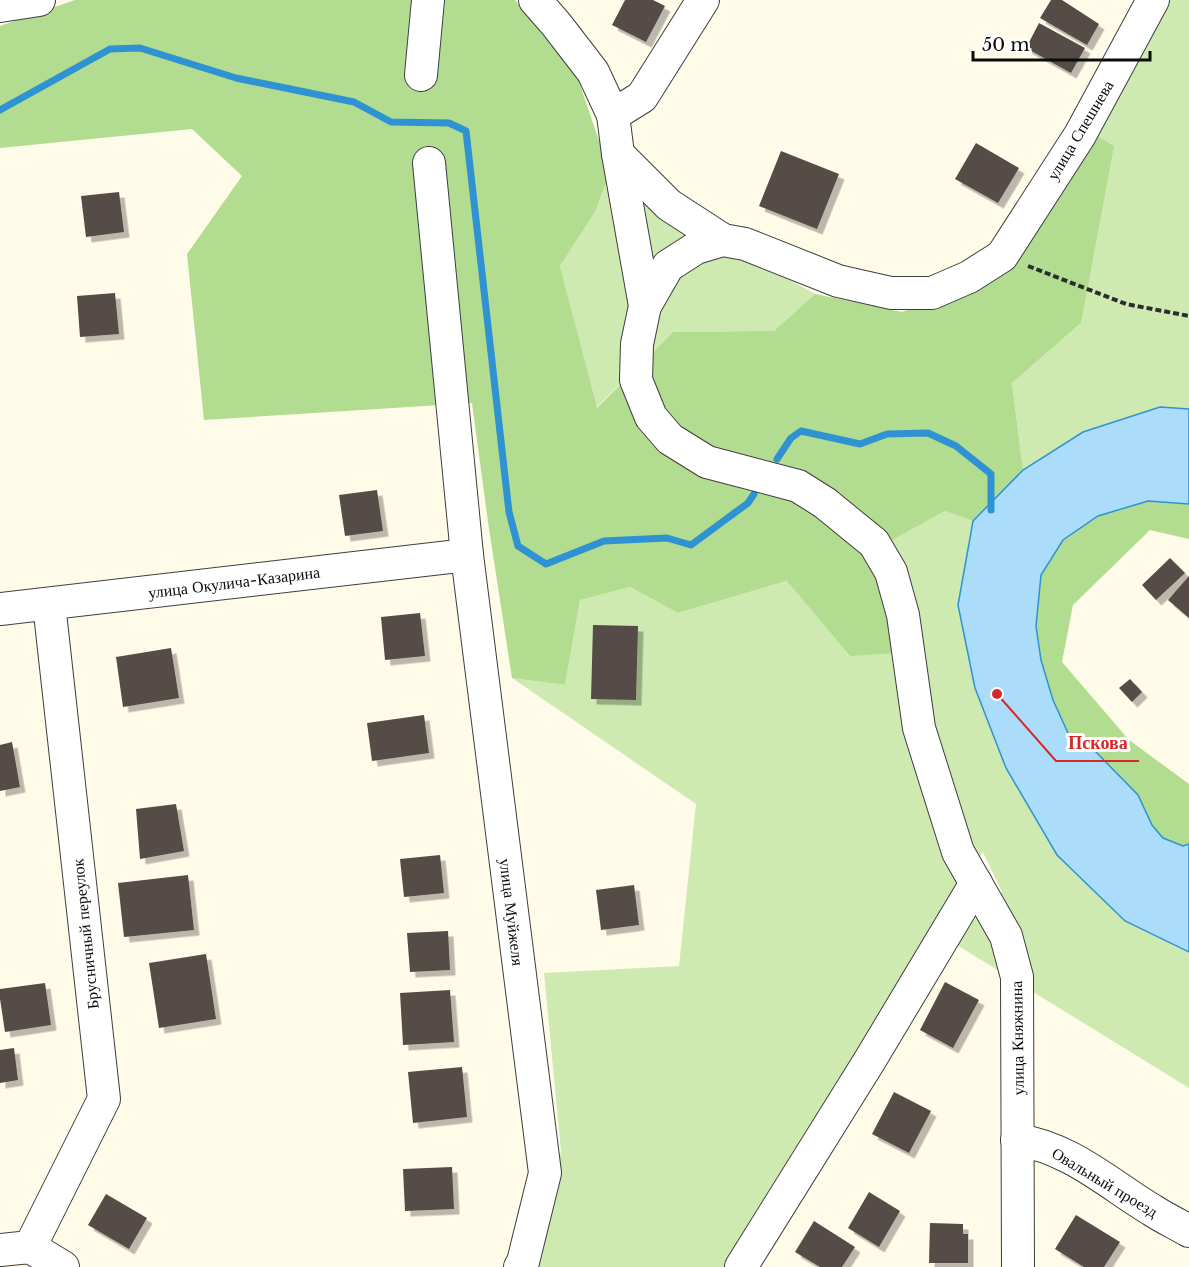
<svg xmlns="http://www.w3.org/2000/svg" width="1189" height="1267" font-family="'Libre Baskerville',serif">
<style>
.green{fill:#cfeab1}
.forest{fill:#b2dc90}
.water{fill:#abdcf9;stroke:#2f92d3;stroke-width:1.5}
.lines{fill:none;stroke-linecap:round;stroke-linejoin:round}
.stream{stroke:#2f92d3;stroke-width:7}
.building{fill:#544c47;filter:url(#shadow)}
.minor-casing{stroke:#3e3e3e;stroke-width:34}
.path{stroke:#2d2d2d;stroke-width:4;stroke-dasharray:6 3;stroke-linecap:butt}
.minor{stroke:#fff;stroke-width:32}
.labels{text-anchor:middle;stroke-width:6;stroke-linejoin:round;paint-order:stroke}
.street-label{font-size:16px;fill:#0b0b0b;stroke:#fff}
.leader{fill:none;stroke:#d62828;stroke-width:2}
.callout-dot{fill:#d62828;stroke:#fff;stroke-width:2}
.callout-label{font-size:18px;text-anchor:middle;font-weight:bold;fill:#d62828;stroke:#fff;stroke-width:6;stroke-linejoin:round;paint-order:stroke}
</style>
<defs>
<filter id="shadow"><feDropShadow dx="5.5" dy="5.5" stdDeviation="0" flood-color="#0004"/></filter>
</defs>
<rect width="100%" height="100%" fill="#fffbe9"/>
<!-- green -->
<g class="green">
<polygon points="1161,0 1189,0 1189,409 1160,407 1083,432 1023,470 1012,383 1081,323 1092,133"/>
<polygon points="610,173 694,226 815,294 774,331 673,332 596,408 560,266 595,212"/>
<polygon points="945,511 973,521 958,605 975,688 1006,768 1124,921 1189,952 1189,1088 952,942 1002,892 983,852 928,943 724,1267 533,1267 539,1258 561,1151 544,973 679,966 696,804 512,678 565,685 580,600 630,587 678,613 788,581 850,656 873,550"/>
</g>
<!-- forest -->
<g class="forest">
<polygon points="75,0 515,0 578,79 610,173 595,212 560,266 597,408 673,332 774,331 815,294 902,312 1001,273 1092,133 1114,146 1081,323 1012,383 1023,470 973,521 945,511 874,550 893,594 894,653 850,656 787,581 678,613 630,587 580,600 565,685 512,678 488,522 472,403 204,420 187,254 242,176 192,129 0,148 0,26"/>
<polygon points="1148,501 1189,504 1189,539 1150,530 1073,605 1062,662 1129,740 1189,784 1189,844 1183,846 1163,838 1152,825 1138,795 1096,752 1068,733 1053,700 1041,660 1036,626 1041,575 1063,540 1098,516"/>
</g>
<!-- water -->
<polygon class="water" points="1160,407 1189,409 1189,504 1148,501 1098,516 1063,540 1041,575 1036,626 1041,660 1053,700 1068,733 1096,752 1138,795 1152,825 1163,838 1183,846 1189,844 1189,952 1125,921 1057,855 1006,768 975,688 958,605 973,521 1023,470 1083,432"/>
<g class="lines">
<!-- stream -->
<g class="stream">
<polyline points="0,110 110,49 140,48 236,78 354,102 391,122 449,123 466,131 509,512 518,546 546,564 604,541 667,538 691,545 748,503 754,494"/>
<polyline points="777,459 791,438 801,431 860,444 887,434 928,433 956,446 991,474 991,510"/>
</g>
</g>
<!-- building -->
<g class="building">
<polygon points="625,0 653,0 665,6 646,42 612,25"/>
<polygon points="1051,0 1062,0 1099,24 1087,45 1040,18"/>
<polygon points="1039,23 1085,48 1071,73 1026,48"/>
<polygon points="976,143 1019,168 998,203 955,179"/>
<polygon points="781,151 839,174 817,229 759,206"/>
<polygon points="119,192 124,232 86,237 81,196"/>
<polygon points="115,293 119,334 80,337 77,296"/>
<polygon points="377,490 383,531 345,536 339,495"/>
<polygon points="1170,558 1185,573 1156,600 1142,585"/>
<polygon points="1189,576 1189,618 1168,600"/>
<polygon points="420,613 425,656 385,660 381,617"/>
<polygon points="593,625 638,626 636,700 591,699"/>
<polygon points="171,648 179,698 123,707 116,657"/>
<polygon points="1130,679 1142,692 1132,702 1119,688"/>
<polygon points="424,715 429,753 372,761 367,723"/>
<polygon points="12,742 20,787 0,791 0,745"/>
<polygon points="176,804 184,851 140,859 136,809"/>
<polygon points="440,855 444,893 404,897 400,859"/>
<polygon points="188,875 194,930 124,937 118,883"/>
<polygon points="634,885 639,925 601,930 596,890"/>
<polygon points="448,931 450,970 410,972 407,933"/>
<polygon points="206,954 216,1019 159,1028 149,963"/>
<polygon points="945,982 979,1000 953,1048 920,1030"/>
<polygon points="45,983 51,1025 5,1032 0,999 0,989"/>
<polygon points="450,990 454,1042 403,1045 400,993"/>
<polygon points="14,1048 18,1080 0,1083 0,1050"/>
<polygon points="462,1067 467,1117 413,1123 408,1072"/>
<polygon points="894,1092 931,1111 909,1153 872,1134"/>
<polygon points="452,1167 454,1209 405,1211 403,1169"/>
<polygon points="869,1192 900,1211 879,1247 848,1228"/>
<polygon points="106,1194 147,1218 129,1249 88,1225"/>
<polygon points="1076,1215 1120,1242 1104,1267 1084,1267 1055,1249"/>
<polygon points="814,1221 855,1247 842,1267 820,1267 795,1252"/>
<polygon points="930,1223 963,1224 963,1234 968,1234 968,1263 929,1263"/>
</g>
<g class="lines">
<!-- minor casing -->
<g class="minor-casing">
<g id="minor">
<polyline points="535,0 556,24 593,72 613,115 618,154 669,205 723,240"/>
<polyline points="0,6 39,0"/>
<polyline points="421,75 428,0"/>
<polyline points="613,115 642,97 703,0"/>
<polyline points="618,154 645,306"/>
<polyline points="429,163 467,555 545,1173 523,1262 520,1267"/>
<polyline points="0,609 467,555"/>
<path d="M1017,1140C1069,1147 1109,1184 1152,1210C1164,1218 1177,1224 1189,1231"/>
<polyline points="30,1247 104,1099 49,604"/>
<polyline points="0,1250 30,1247 63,1267"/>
<polyline points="741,1267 870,1060 976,883"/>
<polyline points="1018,1267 1017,977 1006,936 958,852 919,728 903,615 891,572 874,543 825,503 798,486 707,462 670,439 651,417 636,380 637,344 645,306 668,266 696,248 723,240 745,244 838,281 891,293 932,293 969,277 1002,256 1080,135 1153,0"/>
</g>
</g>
<!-- path -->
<polyline class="path" points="1028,266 1126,304 1189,316"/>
<!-- minor -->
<use href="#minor" class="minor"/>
</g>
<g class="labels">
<!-- street labels -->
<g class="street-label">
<text transform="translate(1080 130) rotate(-59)" y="6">улица Спешнева</text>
<text transform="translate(234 582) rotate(-7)" y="6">улица Окулича-Казарина</text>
<text transform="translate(512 912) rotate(83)" y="6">улица Муйжеля</text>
<text transform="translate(85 934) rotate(-96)" y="6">Брусничный переулок</text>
<text transform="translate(1017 1038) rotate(-91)" y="6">улица Княжнина</text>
<text transform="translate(1105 1182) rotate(31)" y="6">Овальный проезд</text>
</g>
</g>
<!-- callouts -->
<path class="leader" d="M997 694L1056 761H1139"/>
<circle class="callout-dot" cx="997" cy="694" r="6"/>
<g class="callout-label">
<text x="1098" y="749">Пскова</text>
</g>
<!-- scale -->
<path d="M973 51v9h177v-9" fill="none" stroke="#0b0b0b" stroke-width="3"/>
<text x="982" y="51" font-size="18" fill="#0b0b0b" stroke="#ffffff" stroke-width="4.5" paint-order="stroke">50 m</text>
</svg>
